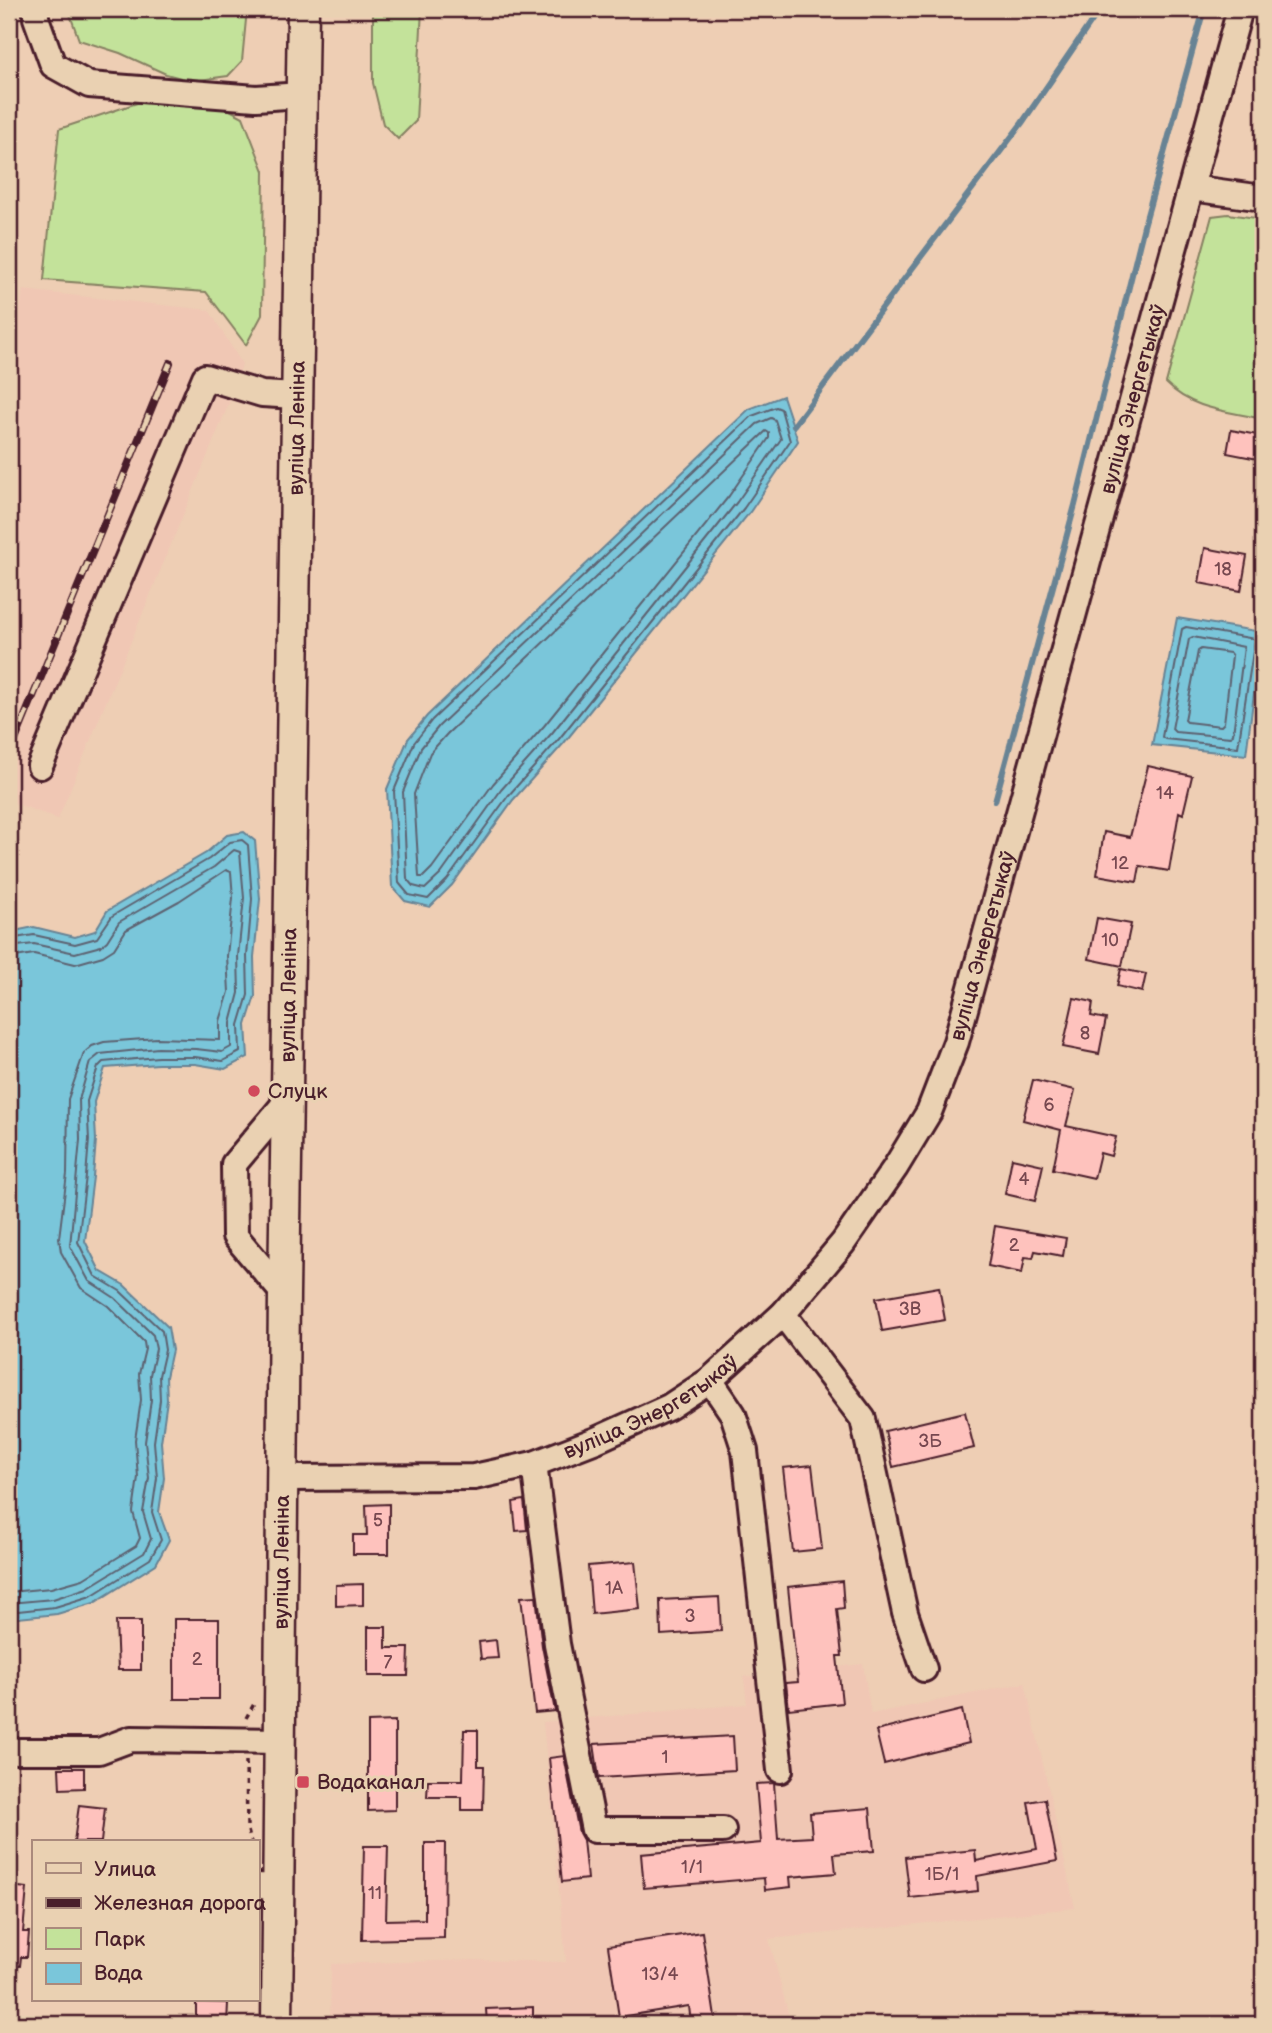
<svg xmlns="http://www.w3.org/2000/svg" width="1272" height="2033" font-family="'Balsamiq Sans',sans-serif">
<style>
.built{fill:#f0c7b4}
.green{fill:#c3e29a;stroke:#868062;stroke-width:2}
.water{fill:#7ac6da;stroke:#678394;stroke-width:2}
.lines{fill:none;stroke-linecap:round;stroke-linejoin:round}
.shore{stroke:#5d6271;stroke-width:2}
.stream{stroke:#678394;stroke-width:6}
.building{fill:#fec2bd;stroke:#4a1f2b;stroke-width:2}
.minor-casing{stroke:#4a1f2b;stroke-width:30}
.major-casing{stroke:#4a1f2b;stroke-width:35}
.path{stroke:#4a1f2b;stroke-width:3.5;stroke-dasharray:5 5;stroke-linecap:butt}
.minor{stroke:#ead1b2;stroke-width:24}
.major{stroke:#ead1b2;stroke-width:30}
.rail-casing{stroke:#4a1f2b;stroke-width:8}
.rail{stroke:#ead1b2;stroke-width:5;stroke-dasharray:16;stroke-linecap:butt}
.poi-dot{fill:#d1495b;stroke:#ead1b2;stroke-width:2.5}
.labels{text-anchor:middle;stroke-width:6;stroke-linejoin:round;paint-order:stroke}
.number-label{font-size:18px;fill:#774850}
.street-label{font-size:21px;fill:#4a1f2b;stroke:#ead1b2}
.poi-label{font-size:21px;fill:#4a1f2b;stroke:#ead1b2;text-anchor:start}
</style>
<rect width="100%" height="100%" fill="#eeceb4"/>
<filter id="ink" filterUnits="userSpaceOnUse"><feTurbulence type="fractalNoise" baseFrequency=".0143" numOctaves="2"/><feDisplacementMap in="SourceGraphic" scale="14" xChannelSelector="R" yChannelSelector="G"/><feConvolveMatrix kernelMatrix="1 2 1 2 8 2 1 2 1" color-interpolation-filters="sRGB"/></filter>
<g filter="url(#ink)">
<!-- built -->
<g class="built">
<polygon points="23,290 209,310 242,364 230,401 58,819 9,801 9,383"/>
<polygon points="863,1664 871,1714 1025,1683 1075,1908 769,1939 791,2024 330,2024 331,1964 474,1960 566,1962 543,1722 747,1704 744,1677"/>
</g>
<!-- green -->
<g class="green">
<polygon points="68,9 247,9 242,61 228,76 192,81 166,74 120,53 79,40"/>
<polygon points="373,9 422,9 416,121 398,139 383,124 373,83"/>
<polygon points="140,102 217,103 243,117 264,171 262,315 246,345 206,292 44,280 59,129"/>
<path d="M1228,214L1263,219V419C1228,411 1192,410 1166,383L1212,216Z"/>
</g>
<!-- water -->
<g class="water">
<polygon points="783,396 798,441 750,512 564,743 513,800 452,885 430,907 405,901 392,886 387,789 408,739 427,716 749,409"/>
<polygon points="1177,618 1262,632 1246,755 1152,745"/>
<polygon points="244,832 255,841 260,899 254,957 255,996 246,1025 248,1057 225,1069 195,1064 158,1064 105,1068 94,1102 96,1140 93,1177 85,1241 100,1271 124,1285 168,1327 172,1350 166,1377 167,1400 161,1442 164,1478 159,1512 169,1540 156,1564 94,1603 57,1614 9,1619 9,932 34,927 75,937 95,931 107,911 206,853 227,835"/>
</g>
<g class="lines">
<!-- shore -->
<g class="shore">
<polygon points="776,407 781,409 790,441 744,508 559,739 508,796 447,880 428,899 409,895 399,883 394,791 414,743 432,720 752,416"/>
<polygon points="771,418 775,420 781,439 737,502 552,733 501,790 441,874 425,889 413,886 407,879 403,792 421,748 439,726 757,424"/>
<polygon points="766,431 769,433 769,438 729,496 544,726 493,784 432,868 423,877 419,877 414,794 430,753 447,734"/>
<polygon points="1186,627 1255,639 1238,747 1165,739 1162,737 1182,629"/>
<polygon points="1193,637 1244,647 1233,734 1231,737 1175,732 1172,729 1189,639"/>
<polygon points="1201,649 1230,653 1232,656 1224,723 1221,726 1187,722 1185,720 1198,651"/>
<polyline points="9,939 34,935 75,944 97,938 112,916 209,859 230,842 242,840 248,845 252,899 247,956 248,995 239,1025 240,1052 223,1061 195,1057 158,1057 103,1062 98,1067 87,1101 89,1140 86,1176 78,1242 95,1276 120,1291 162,1331 165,1350 159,1376 160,1400 154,1442 157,1478 152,1512 161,1540 150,1559 91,1596 55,1607 9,1612"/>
<polyline points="9,947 34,944 75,953 101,946 107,941 119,922 214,867 234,850 240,852 244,898 238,956 239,993 231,1023 231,1047 222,1052 196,1049 158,1048 100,1054 90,1062 79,1100 80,1140 70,1246 89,1281 115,1298 153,1335 156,1349 150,1375 151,1400 145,1442 149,1478 143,1512 151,1539 144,1553 87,1588 53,1599 9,1603"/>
<polyline points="9,958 34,954 75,964 103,956 114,949 126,930 179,901 226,870 231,872 233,898 227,956 229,992 220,1021 220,1040 157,1038 104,1042 92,1046 84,1053 68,1099 67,1174 59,1238 61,1252 81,1288 108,1306 144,1342 145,1349 139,1374 141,1400 135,1440 138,1477 133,1512 140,1538 136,1546 83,1579 51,1588 9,1592"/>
</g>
<!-- stream -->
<g class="stream">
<polyline points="794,425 1022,123 1100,9"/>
<polyline points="995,801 1075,505 1144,226 1204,9"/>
</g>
</g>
<!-- building -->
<g class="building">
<polygon points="1231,430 1263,436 1263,460 1227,453"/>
<polygon points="1205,548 1247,556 1241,591 1199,583"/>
<polygon points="1148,766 1192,776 1183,814 1179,812 1169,871 1140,866 1137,882 1097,875 1104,832 1130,837"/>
<polygon points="1097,918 1131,924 1122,966 1089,959"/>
<polygon points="1121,969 1146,974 1142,992 1117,986"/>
<polygon points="1074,998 1093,1002 1091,1016 1106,1019 1099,1054 1063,1047"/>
<polygon points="1033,1080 1075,1090 1066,1126 1116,1137 1111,1156 1100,1153 1094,1178 1053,1169 1061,1130 1023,1120"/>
<polygon points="1012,1158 1043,1165 1035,1201 1005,1194"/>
<polygon points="995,1226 1066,1238 1063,1256 1035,1251 1033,1258 1025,1257 1022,1273 988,1266"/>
<polygon points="939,1287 945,1320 882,1331 876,1298"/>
<polygon points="965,1412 974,1448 893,1467 885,1431"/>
<polygon points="812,1465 822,1549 793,1552 783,1468"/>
<polygon points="524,1500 527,1530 516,1531 513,1502"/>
<polygon points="389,1504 389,1554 353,1554 353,1535 367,1535 366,1505"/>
<polygon points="635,1562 640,1609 592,1614 588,1566"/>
<polygon points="842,1581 844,1608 837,1609 842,1656 837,1656 842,1703 789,1709 786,1683 798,1682 788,1587"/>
<polygon points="363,1584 363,1605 336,1606 336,1585"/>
<polygon points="536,1596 542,1646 555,1711 535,1713 521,1597"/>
<polygon points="719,1597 721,1631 661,1635 660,1600"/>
<rect x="174" y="1619" width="45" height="80"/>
<polygon points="116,1621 141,1621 141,1670 118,1670"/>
<polygon points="368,1627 386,1627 386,1648 409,1648 408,1676 368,1676"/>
<polygon points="496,1640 498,1658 481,1659 479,1642"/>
<polygon points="962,1710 969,1743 884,1764 876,1731"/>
<polygon points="395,1721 395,1810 368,1811 368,1722"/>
<polygon points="464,1730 478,1730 478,1766 484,1766 483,1810 462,1810 462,1797 427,1797 428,1780 463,1780"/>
<polygon points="733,1736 735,1770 599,1778 594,1744"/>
<polygon points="564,1756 579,1833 583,1840 587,1879 562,1882 549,1758"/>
<polygon points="59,1768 84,1768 84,1788 60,1789"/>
<polygon points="774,1783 778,1839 812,1837 810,1813 870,1808 874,1851 834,1854 836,1873 790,1877 791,1887 765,1890 764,1878 644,1888 641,1854 761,1843 756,1784"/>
<polygon points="1045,1799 1057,1861 977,1876 978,1891 910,1898 905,1857 975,1850 976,1861 1037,1849 1028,1802"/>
<polygon points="79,1805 105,1808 101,1842 74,1842"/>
<polygon points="425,1843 445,1843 444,1938 362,1940 364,1846 388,1846 386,1920 425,1919"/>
<polygon points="9,1886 27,1888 23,1932 29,1932 27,1957 21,1957 20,1966 9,1966"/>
<polygon points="702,1932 716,2024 691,2024 689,2006 619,2017 608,1946"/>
<polygon points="196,2002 228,2003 227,2024 196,2024"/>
<polygon points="533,2007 533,2024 487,2024 486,2009"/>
</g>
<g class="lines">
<!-- minor casing -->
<g class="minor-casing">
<g id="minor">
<polyline points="36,9 36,18 53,65 89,85 256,98 302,95"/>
<polyline points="1191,188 1263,198"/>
<polyline points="40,766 205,377 262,394 296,396"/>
<polyline points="284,1294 235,1236 234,1164 287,1101"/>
<polyline points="783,1314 863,1419 905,1613 924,1669"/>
<polyline points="710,1380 733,1414 745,1451 780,1770"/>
<polyline points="534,1464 557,1644 594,1830 723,1830"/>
<path id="s1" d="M283,1478L474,1477L534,1464L596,1440L669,1407L710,1380L783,1314L843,1243L895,1168L929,1112L956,1042L1240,9"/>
<polyline points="9,1751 99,1751 131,1739 280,1741"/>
<polyline points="257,1886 279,1887"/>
</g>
</g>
<!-- major casing -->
<g class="major-casing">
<g id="major">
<path id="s2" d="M277,2024L284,1294L303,9"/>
</g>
</g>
<!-- path -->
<g class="path">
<polyline points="246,1718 254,1704"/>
<polyline points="246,1761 247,1827 251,1842"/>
</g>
<!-- minor -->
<use href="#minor" class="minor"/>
<!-- major -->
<use href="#major" class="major"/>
<!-- rail casing -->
<g class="rail-casing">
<g id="rail">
<polyline points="9,163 13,9"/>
<polyline points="9,755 170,363"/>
</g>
</g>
<!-- rail -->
<use href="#rail" class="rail"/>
</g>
</g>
<!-- markers -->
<g class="poi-dot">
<circle cx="254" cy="1091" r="7"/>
<rect x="296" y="1775" width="14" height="14" rx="3.5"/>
</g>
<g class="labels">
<!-- number labels -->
<g class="number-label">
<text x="1223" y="575">18</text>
<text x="1165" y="799">14</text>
<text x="1120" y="869">12</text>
<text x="1110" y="946">10</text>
<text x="1085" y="1039">8</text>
<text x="1049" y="1111">6</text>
<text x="1024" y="1185">4</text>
<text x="1014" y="1251">2</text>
<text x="910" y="1315">3В</text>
<text x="930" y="1447">3Б</text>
<text x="378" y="1526">5</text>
<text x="614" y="1594">1А</text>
<text x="690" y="1622">3</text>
<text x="197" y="1665">2</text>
<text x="388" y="1668">7</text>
<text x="665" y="1763">1</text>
<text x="692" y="1873">1/1</text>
<text x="942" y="1880">1Б/1</text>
<text x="375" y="1899">11</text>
<text x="660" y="1980">13/4</text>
</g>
<!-- street labels -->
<g class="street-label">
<text dy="7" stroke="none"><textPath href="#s1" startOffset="1538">вуліца Энергетыкаў</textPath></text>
<text dy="7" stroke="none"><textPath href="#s2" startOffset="1596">вуліца Леніна</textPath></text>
<text dy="7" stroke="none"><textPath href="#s1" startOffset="971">вуліца Энергетыкаў</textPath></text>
<text dy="7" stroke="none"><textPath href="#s2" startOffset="1029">вуліца Леніна</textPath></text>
<text dy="7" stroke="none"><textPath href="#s1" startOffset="383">вуліца Энергетыкаў</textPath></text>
<text dy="7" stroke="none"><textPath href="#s2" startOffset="462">вуліца Леніна</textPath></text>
</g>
<!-- poi labels -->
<g class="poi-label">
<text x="268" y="1098">Слуцк</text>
<text x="317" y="1789">Водаканал</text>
</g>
</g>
<!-- margin -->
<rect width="1272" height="2033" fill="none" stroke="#ead1b2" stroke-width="35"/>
<rect x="18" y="18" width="1237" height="1998" fill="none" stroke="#4a1f2b" stroke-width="2.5" filter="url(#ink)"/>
<!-- legend -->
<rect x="32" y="1840" width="228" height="161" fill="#ead1b2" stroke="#aa8a7c" stroke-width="2"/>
<rect x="46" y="1863" width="35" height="10" fill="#ead1b2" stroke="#aa8a7c" stroke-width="2"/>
<text x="94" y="1876" font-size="21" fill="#4a1f2b">Улица</text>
<rect x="46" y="1898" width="35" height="10" fill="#4a1f2b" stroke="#aa8a7c" stroke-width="2"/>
<text x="94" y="1910" font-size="21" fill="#4a1f2b">Железная дорога</text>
<rect x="46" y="1928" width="35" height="21" fill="#c3e29a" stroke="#aa8a7c" stroke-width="2"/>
<text x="94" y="1946" font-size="21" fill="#4a1f2b">Парк</text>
<rect x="46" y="1963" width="35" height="21" fill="#7ac6da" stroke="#aa8a7c" stroke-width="2"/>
<text x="94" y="1980" font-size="21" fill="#4a1f2b">Вода</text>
</svg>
